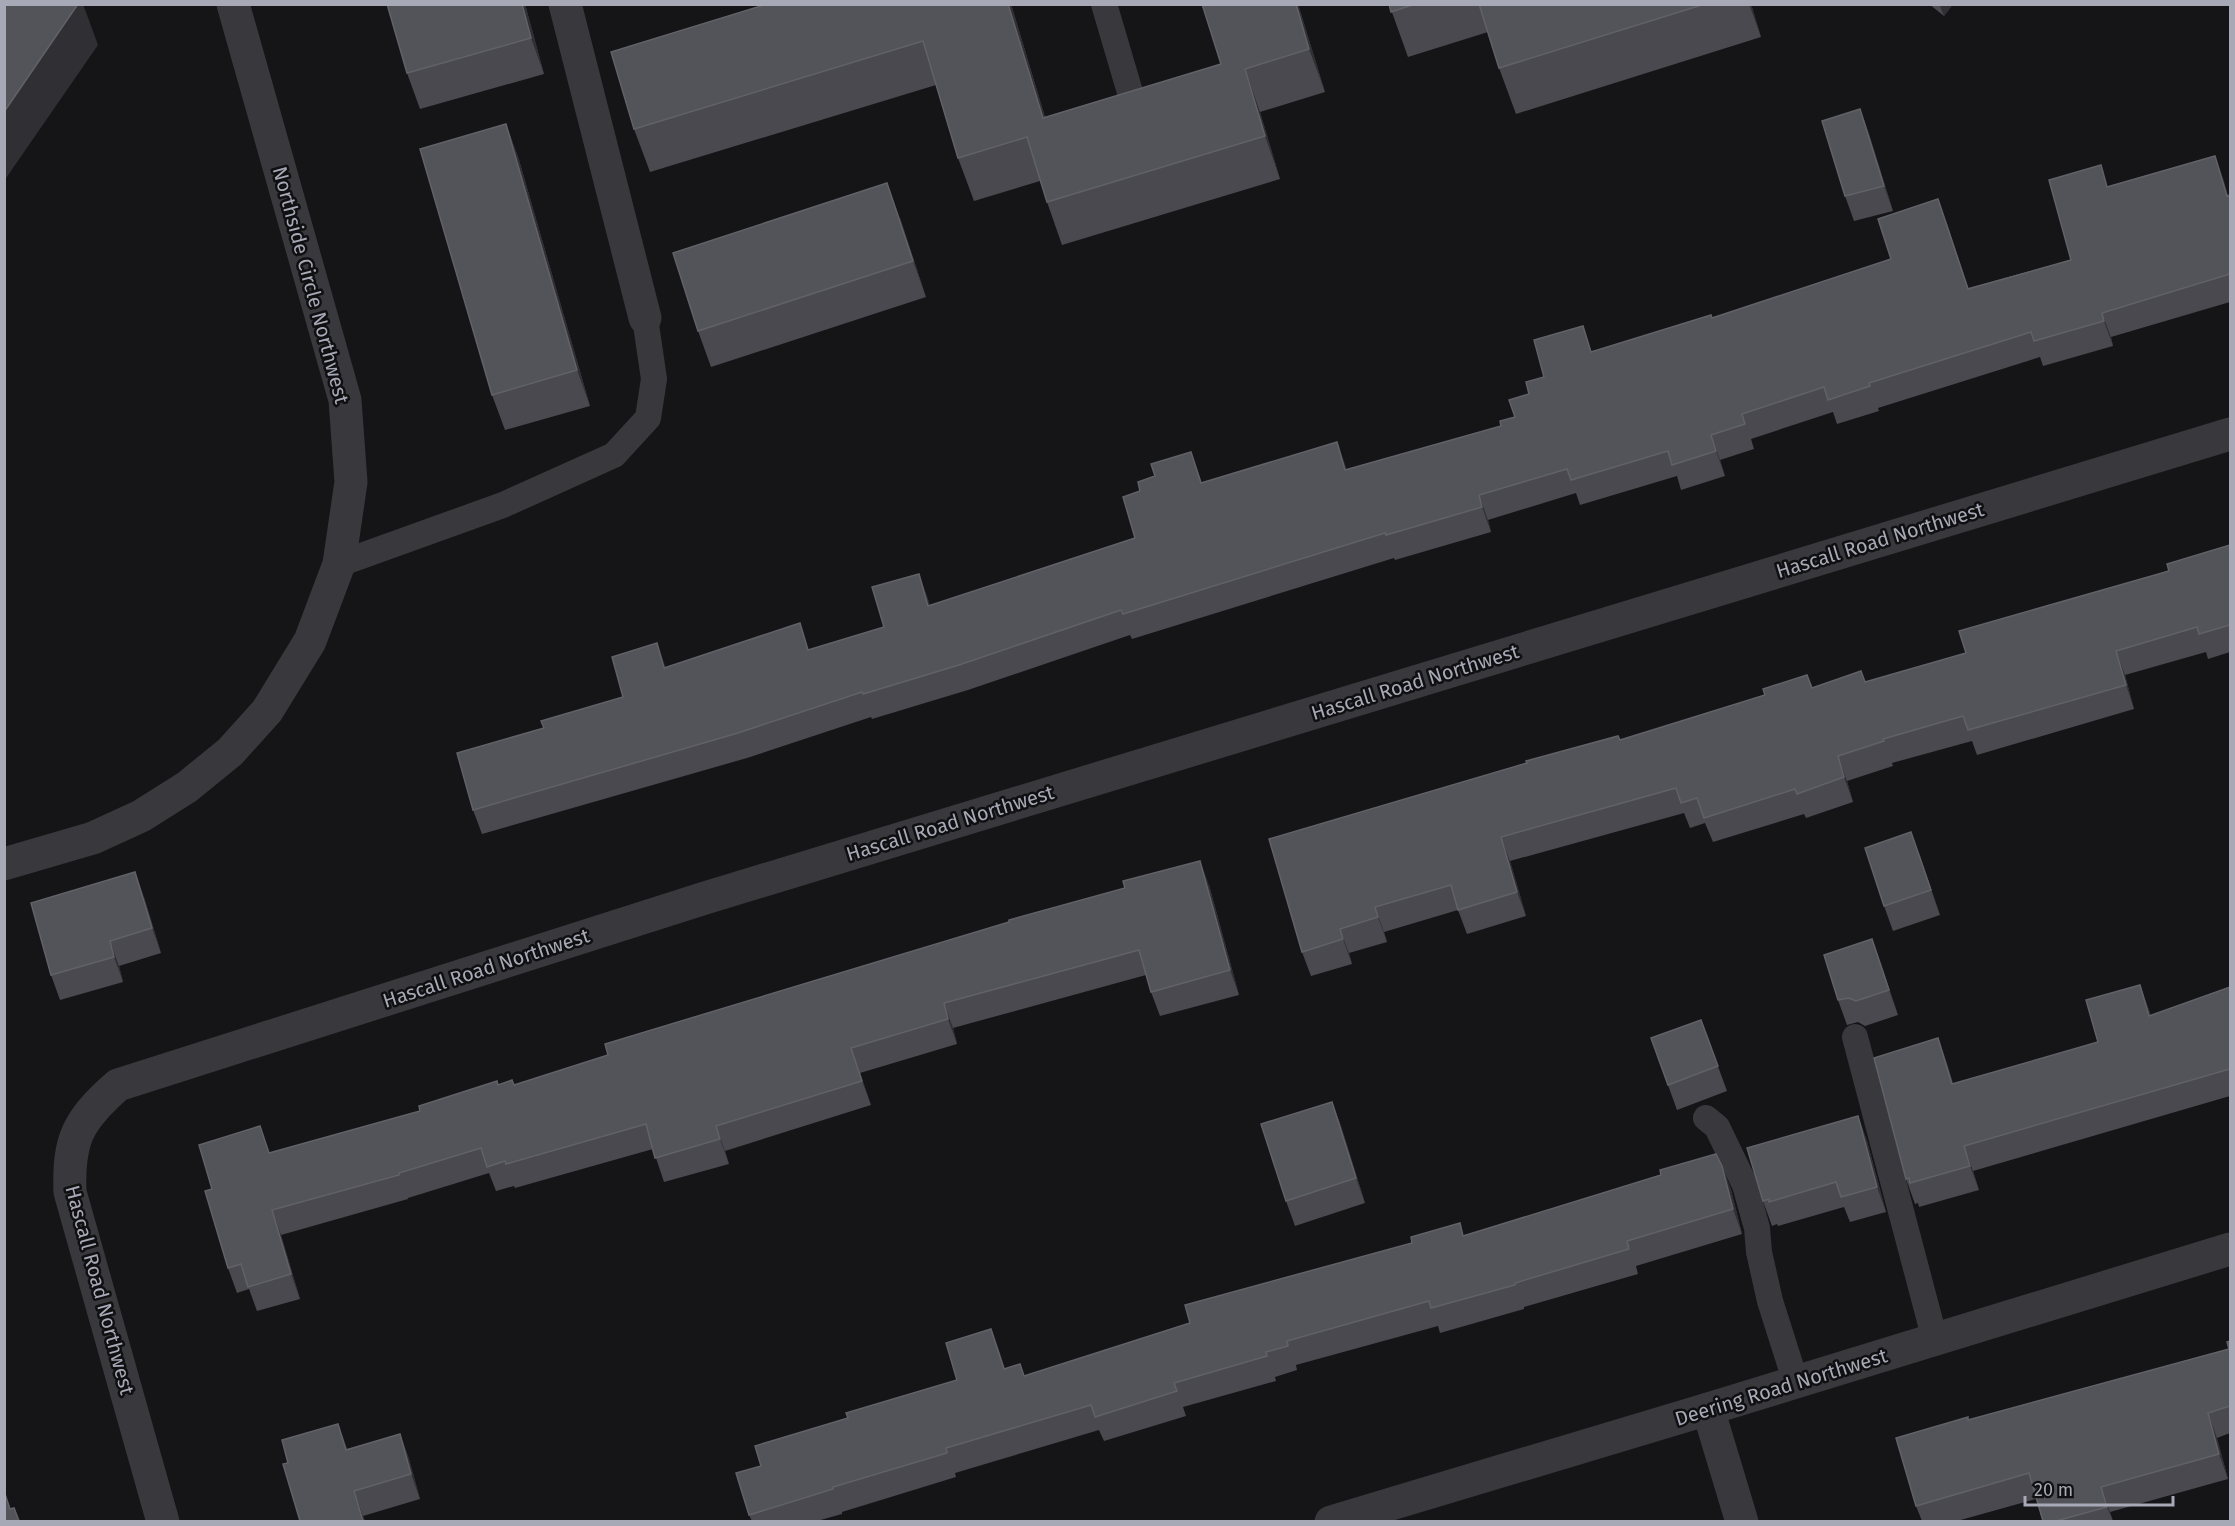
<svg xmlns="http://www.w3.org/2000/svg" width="2235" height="1526" font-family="'Fira Sans',sans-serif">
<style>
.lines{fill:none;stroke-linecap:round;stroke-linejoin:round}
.service{stroke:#39383d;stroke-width:26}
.minor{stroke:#39383d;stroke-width:33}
.wall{fill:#49494f}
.shaded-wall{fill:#303034}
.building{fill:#53545a;stroke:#616168;stroke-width:1.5}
.labels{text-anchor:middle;stroke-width:5;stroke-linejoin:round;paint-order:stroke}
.street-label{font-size:20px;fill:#a8a9b6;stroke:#101012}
</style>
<rect width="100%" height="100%" fill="#151517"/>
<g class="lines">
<!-- service -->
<g class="service">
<polyline points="1104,4 1132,99"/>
<polyline points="339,564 503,505 614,455 648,418 654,379 645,318"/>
<polyline points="1855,1037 1935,1340"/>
<polyline points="1706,1118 1717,1127 1745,1185 1757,1228 1759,1252 1770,1301 1796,1383"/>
</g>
<!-- minor -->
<g class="minor">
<polyline points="565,4 645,318"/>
<polyline points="4,864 93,838 141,816 187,787 230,752 267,711 310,641 339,564 351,482 345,400 233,4"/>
<polyline points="1708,1409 1742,1522"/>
<path d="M163,1522L70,1192C68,1139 78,1120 118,1085L705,898L2230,434"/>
<polyline points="1331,1522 1708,1409 2230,1249"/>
</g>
</g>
<!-- wall -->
<g class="wall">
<polygon points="525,4 544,74 420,109 407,73"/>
<polygon points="767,4 1011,4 1045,117 1221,64 1298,4 1325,92 1260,112 1280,179 1062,245 1047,202 1040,181 974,201 958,158 936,85 650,172 634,129"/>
<polygon points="1389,4 1751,4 1761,37 1516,114 1499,68 1488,32 1408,57"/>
<polygon points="1929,4 1953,4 1944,16"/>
<polygon points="1860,109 1869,134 1893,211 1854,221 1845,196"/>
<polygon points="506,124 519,160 590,406 505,430 492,395"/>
<polygon points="2215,156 2228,196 2230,195 2230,302 2111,337 2113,346 2043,366 2040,357 1878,408 1879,411 1837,424 1833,412 1751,439 1754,449 1720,460 1725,476 1681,490 1677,476 1580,505 1576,493 1488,520 1491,532 1395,560 1394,558 1132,639 1130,635 968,690 872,719 871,717 747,758 482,834 473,810 544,728 623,697 666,667 809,650 884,627 919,574 930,606 1135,538 1202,482 1347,470 1501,426 1515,417 1529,394 1544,377 1592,352 1712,318 1891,259 1947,224 1968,288 2071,260 2109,186"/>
<polygon points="900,218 926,297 711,367 698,331"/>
<polygon points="2230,545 2230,652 2208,659 2206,652 2125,675 2134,709 1977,755 1972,741 1892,763 1893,766 1847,781 1853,802 1806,818 1804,814 1713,842 1705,823 1690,828 1684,813 1510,861 1526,916 1467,934 1458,910 1384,932 1387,942 1349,953 1352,964 1311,976 1302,952 1620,740 1812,688 1865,682 1966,653"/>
<polygon points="1920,856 1940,915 1893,931 1884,906"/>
<polygon points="1209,885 1239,995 1160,1016 1151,992 1146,975 953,1028 957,1044 860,1073 871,1105 725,1151 729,1164 664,1182 653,1149 515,1188 514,1186 496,1191 489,1173 408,1198 408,1199 281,1235 300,1299 257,1311 249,1289 237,1293 228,1268 212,1189 270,1153 420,1111 498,1085 514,1085"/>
<polygon points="144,897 161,953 119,966 123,982 60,1000 51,975"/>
<polygon points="1881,964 1898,1015 1865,1026 1858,1022 1847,1025 1838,1000"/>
<polygon points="2140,985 2151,1016 2230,987 2230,1096 1973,1171 1979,1190 1919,1207 1918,1203 1915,1204 1906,1179 1938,1038 1953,1084 2098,1042"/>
<polygon points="1701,1020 1727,1091 1677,1110 1651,1038"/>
<polygon points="1332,1102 1341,1126 1365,1203 1295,1226 1286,1201"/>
<polygon points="1858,1116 1867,1141 1886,1212 1850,1222 1844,1207 1778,1226 1777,1224 1772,1226 1763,1201"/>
<polygon points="1722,1166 1731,1190 1742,1234 1636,1266 1638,1274 1524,1307 1524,1309 1440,1333 1438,1326 1296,1365 1297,1370 1275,1377 1276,1381 1183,1407 1186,1416 1104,1441 1099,1430 955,1473 956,1477 842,1512 842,1514 817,1521 752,1521 749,1515 761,1466 848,1418 957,1380 991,1329 1005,1369 1024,1376 1464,1235"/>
<polygon points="2230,1341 2230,1433 2217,1438 2228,1479 2110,1512 2113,1521 2043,1521 2036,1499 1957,1521 1922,1521 1916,1506 1969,1420 2229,1349"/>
<polygon points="400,1434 409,1459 420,1499 363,1516 365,1521 300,1521 347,1449"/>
</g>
<!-- shaded-wall -->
<g class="shaded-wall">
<polygon points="78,4 83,4 98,45 4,181 4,112"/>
<polygon points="522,4 525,4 544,74 531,38"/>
<polygon points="1008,4 1011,4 1058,161 1043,118"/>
<polygon points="1296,4 1298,4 1325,92 1309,49"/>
<polygon points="1749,4 1751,4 1761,37"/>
<polygon points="1939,4 1953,4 1944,16"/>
<polygon points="1245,69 1260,112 1280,179 1265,136"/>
<polygon points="1860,109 1869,134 1893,211 1884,186"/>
<polygon points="506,124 519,160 590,406 577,370"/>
<polygon points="2215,156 2224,181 2230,203 2227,196"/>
<polygon points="887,183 900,218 926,297 913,261"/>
<polygon points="1938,199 1947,224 1977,313 1968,289"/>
<polygon points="2102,313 2111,337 2113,346 2104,321"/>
<polygon points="1711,435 1720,460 1725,476 1716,451"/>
<polygon points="1337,442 1346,467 1354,495 1345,470"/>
<polygon points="1191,452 1200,477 1210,507 1201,483"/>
<polygon points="1479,495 1488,520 1491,532 1482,507"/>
<polygon points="919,574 928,599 937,631 928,606"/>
<polygon points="657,643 666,668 664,668"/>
<polygon points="2116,651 2125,675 2134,709 2126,685"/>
<polygon points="1838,756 1847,781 1853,802 1844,777"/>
<polygon points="1911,832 1920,856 1940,915 1931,890"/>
<polygon points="1501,837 1510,861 1526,916 1517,892"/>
<polygon points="1200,861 1209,885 1239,995 1230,970"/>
<polygon points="135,872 144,897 161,953 152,928"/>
<polygon points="1375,907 1384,932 1387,942 1378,917"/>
<polygon points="1340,929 1349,953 1352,964 1343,939"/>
<polygon points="1872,939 1881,964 1898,1015 1889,990"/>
<polygon points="110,941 119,966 123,982 114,957"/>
<polygon points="2140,985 2149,1010 2158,1041 2149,1016"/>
<polygon points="944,1003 953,1028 957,1044 948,1019"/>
<polygon points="1938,1038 1947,1063 1961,1109 1952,1084"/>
<polygon points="851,1048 860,1073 871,1105 862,1081"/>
<polygon points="1332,1102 1341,1126 1365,1203 1356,1178"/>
<polygon points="1858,1116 1867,1141 1886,1212 1877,1187"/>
<polygon points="716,1126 725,1151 729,1164 720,1139"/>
<polygon points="1964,1146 1973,1171 1979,1190 1970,1166"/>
<polygon points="1722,1166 1731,1190 1742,1234 1733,1209"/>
<polygon points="272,1210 281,1235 300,1299 291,1274"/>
<polygon points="991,1329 1000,1353 1013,1394 1004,1369"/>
<polygon points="2208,1413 2217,1438 2228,1479 2219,1454"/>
<polygon points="338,1424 347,1448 355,1474 346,1450"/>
<polygon points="400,1434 409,1459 420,1499 411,1474"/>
<polygon points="2101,1487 2110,1512 2113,1521 2107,1507"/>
<polygon points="354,1491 363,1516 365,1521 363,1521"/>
</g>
<!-- building -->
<g class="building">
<polygon points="4,4 78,4 4,112"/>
<polygon points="387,4 522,4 531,38 407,73"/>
<polygon points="767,4 1008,4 1043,118 1221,64 1202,4 1296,4 1309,49 1245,69 1265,136 1047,202 1027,137 958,158 923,41 634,129 611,52"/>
<polygon points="1389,4 1415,4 1391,12"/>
<polygon points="1479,4 1705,4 1499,68"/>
<polygon points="1860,109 1884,186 1845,196 1822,121"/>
<polygon points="506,124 577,370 492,395 420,149"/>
<polygon points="2215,156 2227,196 2230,195 2230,274 2102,313 2104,321 2034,341 2031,332 1869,383 1870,386 1828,400 1824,387 1742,414 1745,424 1711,435 1716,451 1672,465 1668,451 1571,480 1567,469 1479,495 1482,507 1386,535 1385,533 1123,614 1121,610 959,665 863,694 862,692 738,733 473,810 457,753 544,728 541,721 623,697 612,657 657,643 664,668 800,623 808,650 884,627 872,587 919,574 928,606 1135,538 1123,497 1140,491 1138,482 1155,476 1151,464 1191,452 1201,483 1337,442 1345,470 1501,426 1500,421 1515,417 1509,400 1529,394 1526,382 1544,377 1534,340 1583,326 1591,352 1711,315 1712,318 1891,259 1878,219 1938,199 1968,289 2071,260 2049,180 2101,165 2107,187"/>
<polygon points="887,183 913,261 698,331 673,253"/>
<polygon points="2230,545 2230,625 2199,634 2197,627 2116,651 2126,685 1968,730 1963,716 1883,739 1884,741 1838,756 1844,777 1797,794 1795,789 1704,818 1697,798 1681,803 1676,788 1501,837 1517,892 1458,910 1451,885 1375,907 1378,917 1340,929 1343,939 1302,952 1269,839 1527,763 1526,761 1618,736 1620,740 1765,695 1763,689 1807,675 1812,688 1861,671 1865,682 1966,653 1959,631 2169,571 2167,564"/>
<polygon points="1911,832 1931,890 1884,906 1865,848"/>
<polygon points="1200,861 1230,970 1151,992 1139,950 944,1003 948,1019 851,1048 862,1081 716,1126 720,1139 655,1158 646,1124 506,1164 505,1161 487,1167 481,1148 399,1173 399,1175 272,1210 291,1274 248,1287 241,1264 228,1268 205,1191 212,1189 199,1145 260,1126 269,1153 420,1111 419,1106 497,1081 498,1085 512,1080 514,1085 608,1055 605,1044 1009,922 1009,920 1125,888 1123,881"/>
<polygon points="135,872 152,928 110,941 114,957 51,975 31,903"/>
<polygon points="1872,939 1889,990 1856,1001 1849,998 1838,1000 1824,955"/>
<polygon points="2140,985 2149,1016 2230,987 2230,1069 1964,1146 1970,1166 1910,1183 1909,1178 1906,1179 1874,1058 1938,1038 1952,1084 2098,1042 2086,1000"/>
<polygon points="1701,1020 1718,1066 1668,1085 1651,1038"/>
<polygon points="1332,1102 1356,1178 1286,1201 1261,1124"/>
<polygon points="1858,1116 1877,1187 1841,1197 1836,1182 1769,1202 1769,1199 1763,1201 1747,1148"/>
<polygon points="1716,1154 1722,1166 1733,1209 1627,1241 1629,1249 1515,1283 1515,1285 1431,1308 1429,1301 1287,1341 1288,1346 1266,1352 1267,1356 1174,1383 1177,1391 1095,1417 1091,1405 946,1448 947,1453 833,1487 833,1489 749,1515 736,1473 761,1466 755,1446 848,1418 846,1413 957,1380 946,1343 991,1329 1004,1369 1020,1364 1024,1376 1190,1323 1185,1305 1412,1243 1411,1237 1460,1223 1463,1236 1661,1175 1660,1170"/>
<polygon points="2230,1341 2230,1406 2208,1413 2219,1454 2101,1487 2107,1507 2056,1521 2043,1521 2029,1473 1916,1506 1896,1438 1968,1417 1968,1420 2229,1349 2227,1342"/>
<polygon points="338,1424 346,1450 400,1434 411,1474 354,1491 363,1521 300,1521 283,1464 288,1463 282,1440"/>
<polygon points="4,1491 10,1509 14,1508 19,1521 4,1521"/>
</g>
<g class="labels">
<!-- street labels -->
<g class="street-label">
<text transform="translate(311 285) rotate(75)" y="7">Northside Circle Northwest</text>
<text transform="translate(1880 540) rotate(-17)" y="7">Hascall Road Northwest</text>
<text transform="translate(1415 682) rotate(-17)" y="7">Hascall Road Northwest</text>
<text transform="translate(950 823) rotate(-17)" y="7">Hascall Road Northwest</text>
<text transform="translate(486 968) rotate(-18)" y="7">Hascall Road Northwest</text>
<text transform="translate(100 1290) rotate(75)" y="7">Hascall Road Northwest</text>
<text transform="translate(1781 1387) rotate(-17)" y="7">Deering Road Northwest</text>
</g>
</g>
<!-- border -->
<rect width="2235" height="1526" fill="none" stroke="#a8a9b6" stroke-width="12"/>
<!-- scale -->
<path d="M2025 1496v9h148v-9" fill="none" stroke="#a8a9b6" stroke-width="3"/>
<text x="2034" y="1496" font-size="18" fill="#a8a9b6" stroke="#101012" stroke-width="4.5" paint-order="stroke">20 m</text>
</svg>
